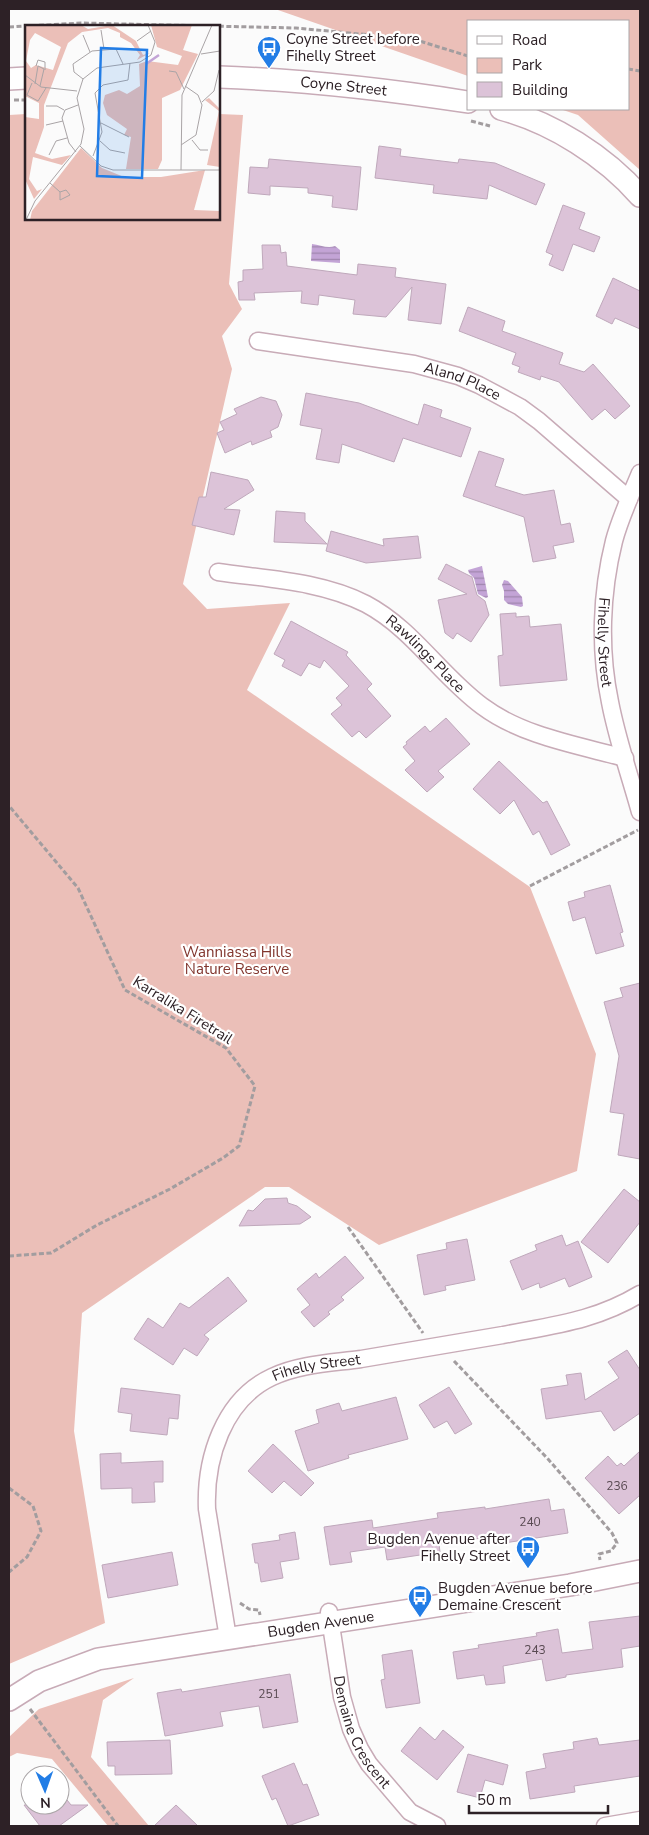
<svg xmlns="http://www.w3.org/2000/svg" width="649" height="1835" font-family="'Nunito Sans',sans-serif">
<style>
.park{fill:#ebbfb8}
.water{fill:url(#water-rules)}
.building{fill:#dcc3d8;stroke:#bfa8bb}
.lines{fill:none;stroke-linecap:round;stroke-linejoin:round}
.minor-casing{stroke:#c8abb7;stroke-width:19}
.tertiary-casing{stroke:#c8abb7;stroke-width:24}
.path{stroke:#a29d9f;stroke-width:3;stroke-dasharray:5 2.5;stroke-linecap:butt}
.minor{stroke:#fff;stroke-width:16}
.tertiary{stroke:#fff;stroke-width:21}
.labels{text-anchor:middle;stroke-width:4.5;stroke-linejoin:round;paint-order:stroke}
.number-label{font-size:12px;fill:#594a52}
.poi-label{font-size:15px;fill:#2d2126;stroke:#fff;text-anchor:start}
.street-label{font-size:15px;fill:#2d2126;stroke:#fff}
.park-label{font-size:15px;fill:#81352d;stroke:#fff}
.inset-river{fill:none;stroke:#c3a4d6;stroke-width:2.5}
.inset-road{fill:none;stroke:#a9a4a6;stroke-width:1}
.view{fill:#227de6;fill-opacity:0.15;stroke:#227de6;stroke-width:2.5}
.inset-edge{fill:none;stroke:#2d2126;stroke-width:2.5}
</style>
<defs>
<pattern id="water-rules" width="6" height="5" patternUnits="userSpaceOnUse" patternTransform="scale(1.25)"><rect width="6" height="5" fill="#c3a4d6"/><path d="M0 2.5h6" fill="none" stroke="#9f85ad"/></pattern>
</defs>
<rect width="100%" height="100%" fill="#fbfbfb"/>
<!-- park -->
<g class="park">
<polygon points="275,9 640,9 640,170 578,115 560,109 628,109 628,21 468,21 468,76"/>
<polygon points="26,114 26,219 219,219 219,114 243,115 229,284 242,309 222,336 232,369 183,584 207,609 290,603 247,690 530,887 596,1054 577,1171 379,1245 289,1187 265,1187 82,1313 74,1431 105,1623 9,1664 9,115"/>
<polygon points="134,1678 103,1700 91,1757 149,1826 108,1826 52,1759 17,1753 9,1757 9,1737 39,1709"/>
</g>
<!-- water -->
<g class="water">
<path d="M312,244C320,245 328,249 335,246L340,250V263L311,261Z"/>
<polygon points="482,566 488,597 486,598 478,594 474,578 469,573 468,570"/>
<polygon points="504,580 508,581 522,597 523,606 521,607 508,604 504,600 504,591 502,585"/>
</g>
<!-- building -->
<g class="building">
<polygon points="379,146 401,149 400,156 458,163 459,159 495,163 545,184 536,205 489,185 487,199 433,193 434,185 375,178"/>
<polygon points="269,159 361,167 357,210 332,207 333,196 308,193 308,188 270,186 270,195 248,193 250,167 268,168"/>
<polygon points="563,205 585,213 579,229 600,237 594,252 573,244 563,271 549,265 553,255 546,252"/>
<polygon points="262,245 280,245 281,253 286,252 287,266 357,275 358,264 396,268 395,277 446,284 441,324 408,320 412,287 386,317 353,314 355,300 319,295 318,305 301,303 302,291 254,293 255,300 239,300 238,282 243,281 243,270 263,269"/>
<polygon points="613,278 640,291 640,329 615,318 612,324 596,316"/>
<polygon points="468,307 505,321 502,331 563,353 559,364 584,372 593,364 630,406 615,419 605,409 592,420 559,382 541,376 540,380 518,372 520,367 512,364 516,353 459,331"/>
<polygon points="306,393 359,403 418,425 424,404 442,410 440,417 471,428 461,457 403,438 394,462 342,444 339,463 316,459 322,429 300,425"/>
<polygon points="261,397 276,401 282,415 278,427 270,431 272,437 252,445 251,441 225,453 217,433 224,430 220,422 237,414 234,409"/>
<polygon points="479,451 504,459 495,486 524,495 554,490 561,525 570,523 574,542 553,546 556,558 533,562 524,517 463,496"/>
<polygon points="211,472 248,480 254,490 224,509 240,510 234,535 192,525 199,497 206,497"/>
<polygon points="276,511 305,513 305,521 327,544 274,542"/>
<polygon points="331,531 384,546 383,539 418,536 421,558 366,563 326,551"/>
<polygon points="446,564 472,577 477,595 485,601 489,615 471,642 457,633 453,639 445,633 438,600 467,594 438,579"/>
<polygon points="516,613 516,617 529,616 530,627 561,624 567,680 500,686 498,656 503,655 500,614"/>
<polygon points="291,621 348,652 346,655 372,684 367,689 391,716 366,738 359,731 352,737 331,714 342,705 336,698 349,686 324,660 320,668 309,663 301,676 282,666 285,660 274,654"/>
<polygon points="446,718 470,744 438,771 444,777 427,792 405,770 415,761 403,747 407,744 406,742 425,726 430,732"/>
<polygon points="499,761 543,803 547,801 570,845 551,855 539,831 533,835 514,800 500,814 473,789"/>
<polygon points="610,885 623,932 620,933 624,946 596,954 585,917 573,921 568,902 585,897 584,892"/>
<polygon points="640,983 640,1159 618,1155 624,1114 610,1112 619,1056 604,1002 623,997 620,988"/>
<polygon points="624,1189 640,1202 640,1222 608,1263 581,1242"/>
<polygon points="287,1198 288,1203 297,1206 311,1217 300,1224 239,1226 248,1210 253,1211 265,1199"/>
<polygon points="562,1235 566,1246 578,1241 592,1277 569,1287 565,1278 540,1288 539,1283 522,1290 510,1261 537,1250 535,1245"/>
<polygon points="467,1239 475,1280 445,1286 446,1290 424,1295 417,1255 447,1249 446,1243"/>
<polygon points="345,1256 364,1278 341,1297 344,1300 328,1312 330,1314 314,1327 301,1312 310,1305 297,1289 316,1273 319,1278"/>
<polygon points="228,1277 247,1301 204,1335 209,1339 197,1356 184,1348 173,1365 134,1339 148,1318 163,1328 180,1303 189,1308"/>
<polygon points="627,1350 640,1370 640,1413 614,1431 601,1411 546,1419 541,1389 568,1385 566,1375 581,1373 585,1400 619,1378 608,1362"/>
<polygon points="449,1387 472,1424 455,1434 447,1421 434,1428 419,1405"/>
<polygon points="121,1388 180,1395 178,1419 169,1418 167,1435 130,1431 132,1414 118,1412"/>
<polygon points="396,1397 408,1439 348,1455 349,1458 308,1471 295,1431 319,1423 316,1410 339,1403 342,1411"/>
<polygon points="273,1444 314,1483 301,1496 284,1481 272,1493 248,1471"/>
<polygon points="640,1451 640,1495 619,1514 585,1478 608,1456 617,1466 621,1463 624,1466"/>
<polygon points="121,1453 121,1463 163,1461 163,1482 154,1482 155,1502 132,1503 132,1488 101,1489 100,1454"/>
<polygon points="549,1499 551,1511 564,1509 568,1533 498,1544 496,1536 439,1544 440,1552 387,1560 385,1547 350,1552 352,1562 330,1565 324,1527 372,1520 373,1528 438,1518 437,1513 485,1507 485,1509"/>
<polygon points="295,1532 299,1559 280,1562 283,1578 261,1582 258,1563 255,1563 252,1544 280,1540 279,1535"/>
<polygon points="172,1552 178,1585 108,1598 102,1565"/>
<polygon points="640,1616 640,1646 621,1649 623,1667 566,1675 566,1677 546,1681 542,1659 503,1666 505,1683 486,1685 484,1675 457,1679 453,1652 479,1648 478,1645 537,1636 536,1633 558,1629 562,1653 593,1649 589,1622"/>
<polygon points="412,1650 420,1703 386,1708 381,1680 385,1679 382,1655"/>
<polygon points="290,1674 298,1722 263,1728 259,1706 220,1712 223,1726 165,1736 157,1693 181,1689 182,1692"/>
<polygon points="420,1727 435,1740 443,1730 464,1747 437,1780 401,1751"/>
<polygon points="597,1738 599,1745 640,1740 640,1776 574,1786 575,1792 530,1799 526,1772 546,1768 543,1754 574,1749 573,1742"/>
<polygon points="170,1740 172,1774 115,1775 115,1766 108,1766 107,1742"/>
<polygon points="468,1754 508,1765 503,1785 485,1780 480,1798 457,1792"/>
<polygon points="294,1763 303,1785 307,1784 319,1815 288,1826 276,1798 272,1800 262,1776"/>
<polygon points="60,1791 71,1805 88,1805 59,1826 40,1826 24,1805 60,1805"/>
<polygon points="176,1805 198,1826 154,1826"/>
</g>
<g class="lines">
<!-- minor casing -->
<g class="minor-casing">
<g id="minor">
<path id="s1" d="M258,341L414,364L458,376L479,385L520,407L539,421L629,499"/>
<path id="s2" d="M640,473C631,495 620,518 614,541C601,593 599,650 610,702C617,739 630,776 640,812"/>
<path id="s3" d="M218,572C267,579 321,581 366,604C413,629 440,675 482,706C522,736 577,745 625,758"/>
<path id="s4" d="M329,1612L342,1697L351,1729L360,1749L369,1764L410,1812L437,1826"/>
<path id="s5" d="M228,1638L207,1509C205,1459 223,1400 272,1377C299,1364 332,1363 361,1359C409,1351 456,1343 503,1335C554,1325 595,1321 640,1294"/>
<polyline points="605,1826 640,1820"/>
</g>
</g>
<!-- tertiary casing -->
<g class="tertiary-casing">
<g id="tertiary">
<path id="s6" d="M219,77C302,80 385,89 468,102"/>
<polyline points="9,79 26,78"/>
<path d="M501,109C553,123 605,156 640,196"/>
<path id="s7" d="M9,1700L39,1681L98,1659L570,1585L640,1571"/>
</g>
</g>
<!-- path -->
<g class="path">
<polyline points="9,27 81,23 296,28 413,39 468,56"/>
<polyline points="628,69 640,71"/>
<polyline points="14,100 26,100"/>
<polyline points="471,121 490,126"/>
<polyline points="530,886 638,830"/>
<polyline points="348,1227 423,1333"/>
<polyline points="9,1256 51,1253 97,1225 170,1189 223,1158 239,1146 255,1086 226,1048 125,990 78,888 10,807"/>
<polyline points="454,1361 548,1459 612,1533 617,1543 611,1551 599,1554 600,1560"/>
<polyline points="9,1488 33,1506 41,1531 27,1557 9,1572"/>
<polyline points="240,1603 249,1609 259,1610 260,1615"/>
<polyline points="30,1709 118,1826"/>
</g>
<!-- minor -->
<use href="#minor" class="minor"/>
<!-- tertiary -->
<use href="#tertiary" class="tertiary"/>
</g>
<!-- icons -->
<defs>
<g id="bus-pin" transform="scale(1.25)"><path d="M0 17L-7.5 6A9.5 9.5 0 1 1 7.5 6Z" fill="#227de6" stroke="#fff"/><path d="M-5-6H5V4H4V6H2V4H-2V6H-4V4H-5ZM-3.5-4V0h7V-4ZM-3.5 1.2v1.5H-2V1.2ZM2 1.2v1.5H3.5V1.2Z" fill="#fff"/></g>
</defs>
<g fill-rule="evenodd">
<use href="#bus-pin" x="269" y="48"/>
<use href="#bus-pin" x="528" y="1548"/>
<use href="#bus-pin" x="420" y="1597"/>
</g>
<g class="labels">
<!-- number labels -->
<g class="number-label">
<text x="617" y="1490">236</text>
<text x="530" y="1526">240</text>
<text x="535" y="1654">243</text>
<text x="269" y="1698">251</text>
</g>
<!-- poi labels -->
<g class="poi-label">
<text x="286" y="44">Coyne Street before<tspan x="286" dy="17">Fihelly Street</tspan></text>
<text x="510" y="1544" text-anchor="end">Bugden Avenue after<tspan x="510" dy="17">Fihelly Street</tspan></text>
<text x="438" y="1593">Bugden Avenue before<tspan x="438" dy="17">Demaine Crescent</tspan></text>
</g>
<!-- street labels -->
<g class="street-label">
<text dy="5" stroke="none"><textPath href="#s6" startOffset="125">Coyne Street</textPath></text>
<text dy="5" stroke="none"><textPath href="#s1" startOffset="209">Aland Place</textPath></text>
<text dy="5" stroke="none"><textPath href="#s2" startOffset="175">Fihelly Street</textPath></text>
<text dy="5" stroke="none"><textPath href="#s3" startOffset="230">Rawlings Place</textPath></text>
<text transform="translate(183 1010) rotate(32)" y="5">Karralika Firetrail</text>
<text dy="5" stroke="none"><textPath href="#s5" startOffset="332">Fihelly Street</textPath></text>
<text dy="5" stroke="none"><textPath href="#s7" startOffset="324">Bugden Avenue</textPath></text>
<text dy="5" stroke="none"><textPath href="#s4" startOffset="126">Demaine Crescent</textPath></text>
</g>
<!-- park labels -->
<g class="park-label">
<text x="237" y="957">Wanniassa Hills<tspan x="237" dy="17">Nature Reserve</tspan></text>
</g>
</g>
<!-- overview -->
<g transform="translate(25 25)">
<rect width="195" height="195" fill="#fbfbfb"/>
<path d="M0,0H56L63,4L87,0L111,16L118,30L125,28L112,35L115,30L106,18L95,12V8L83,3L57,7L43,18L19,80V102L10,128L27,134L46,130L37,140L8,132L4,154L12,166L17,164L9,174L0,154V92L14,94V78L0,71ZM10,8L36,22L28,45L11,40L6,43L1,36L5,15ZM126,0H167L158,25L173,29L155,65L137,73V135L133,144H101L106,112L99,110L102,104L82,90L78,78L80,70L94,65L102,69L115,61L114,39L122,36L153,40L157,31L132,22ZM184,73L195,84V142L182,140L194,86L180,75ZM56,123L77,143L99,152H136L180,145L169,185L195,186V195H5L7,186Z" fill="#ebbfb8" fill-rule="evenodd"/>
<path class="inset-river" d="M121,39L134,30"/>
<path class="inset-road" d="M123,0L130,17L126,30M76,5L79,24M58,10L65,27M112,16L126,6M176,29L195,26M11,41L13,35L20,37V45M144,46L151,47L159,64M0,50L16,62L52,66M58,54L49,47L48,39L67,26L91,24L98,39M7,58L2,70L13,76L21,63M10,59L13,41L19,44L15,61M177,77L189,66L194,45M21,81H32L39,85M76,98L104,112M21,100L38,96M167,115L175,125H183M75,116L85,125L100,128M156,120L171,110L177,80L173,70L160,61M55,121L76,141L88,145H195M51,127L44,118L37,93L40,85L53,80M24,130L31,116L42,113M68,131L77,107L70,68L78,60L103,55L105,38M156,145L157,70L187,0M25,158L35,167L41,165L45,170L35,175V167M1,195L10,176L56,119L59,104L52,73L58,54L72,43L115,37L126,30"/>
<path class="view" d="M76,23L122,25L117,153L72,151Z"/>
<rect width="195" height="195" class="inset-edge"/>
</g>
<!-- border -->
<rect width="649" height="1835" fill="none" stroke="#2d2126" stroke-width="20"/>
<!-- legend -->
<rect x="467" y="20" width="162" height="90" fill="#ffffff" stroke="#aba6a8"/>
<rect x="477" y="36" width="25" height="8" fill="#ffffff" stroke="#aba6a8"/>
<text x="512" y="45" font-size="15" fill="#2d2126">Road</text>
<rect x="477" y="58" width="25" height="15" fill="#ebbfb8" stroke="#aba6a8"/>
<text x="512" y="70" font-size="15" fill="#2d2126">Park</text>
<rect x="477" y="82" width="25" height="15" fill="#dcc3d8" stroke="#aba6a8"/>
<text x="512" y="95" font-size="15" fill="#2d2126">Building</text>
<!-- north arrow -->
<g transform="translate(45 1790) rotate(178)"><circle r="24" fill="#ffffff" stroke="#aba6a8"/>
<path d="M0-4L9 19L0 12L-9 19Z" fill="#227de6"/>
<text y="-8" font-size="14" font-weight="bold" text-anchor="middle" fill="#2d2126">N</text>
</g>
<!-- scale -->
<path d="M469 1805v8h139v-8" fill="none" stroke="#2d2126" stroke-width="2.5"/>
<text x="477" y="1805" font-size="15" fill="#2d2126" stroke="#ffffff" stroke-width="4" paint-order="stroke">50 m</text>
</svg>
